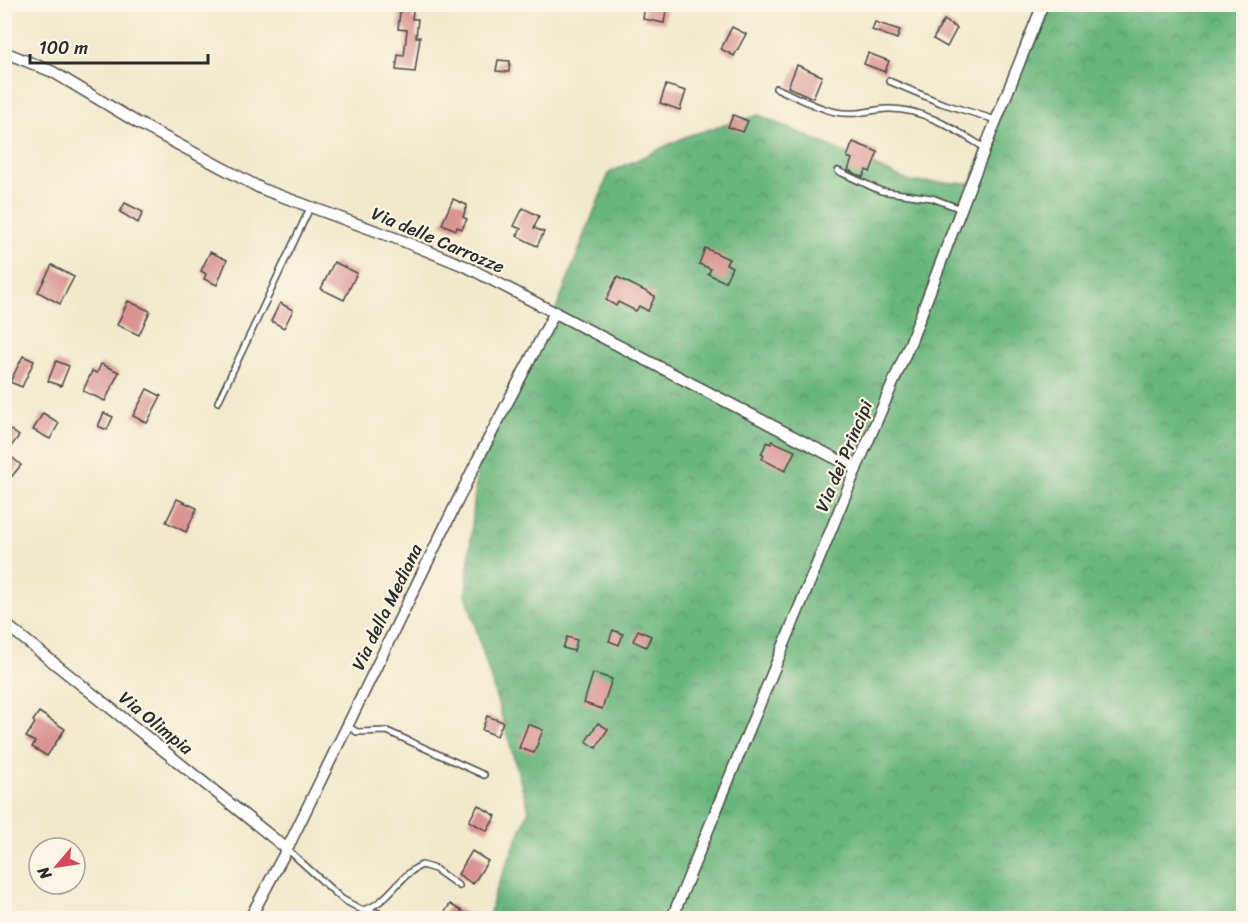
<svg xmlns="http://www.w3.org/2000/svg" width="1248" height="923" font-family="Sriracha,sans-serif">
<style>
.forest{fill:url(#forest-crowns);stroke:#4a7054;stroke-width:1.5}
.building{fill:#d89392}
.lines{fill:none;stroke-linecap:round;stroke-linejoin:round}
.service-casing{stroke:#494843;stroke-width:8}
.minor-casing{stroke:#494843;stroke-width:13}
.service{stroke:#fff;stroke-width:5}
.minor{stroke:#fff;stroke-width:10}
.labels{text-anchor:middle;stroke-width:4.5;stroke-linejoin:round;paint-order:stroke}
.street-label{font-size:18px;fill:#2b2b2b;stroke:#fcf5e5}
</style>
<defs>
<pattern id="forest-crowns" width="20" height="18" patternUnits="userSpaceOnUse" patternTransform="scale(1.5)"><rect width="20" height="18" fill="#69b57e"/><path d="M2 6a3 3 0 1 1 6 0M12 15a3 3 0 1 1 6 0" fill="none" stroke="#579367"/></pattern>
</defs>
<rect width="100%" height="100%" fill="#fcf5e5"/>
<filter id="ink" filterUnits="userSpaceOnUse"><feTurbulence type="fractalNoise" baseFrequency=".0167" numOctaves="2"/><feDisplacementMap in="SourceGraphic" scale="12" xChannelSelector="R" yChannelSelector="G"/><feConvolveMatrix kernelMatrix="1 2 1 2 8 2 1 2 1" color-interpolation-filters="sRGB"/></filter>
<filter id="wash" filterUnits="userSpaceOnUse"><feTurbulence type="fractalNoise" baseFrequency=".008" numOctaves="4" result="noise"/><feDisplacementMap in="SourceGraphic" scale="24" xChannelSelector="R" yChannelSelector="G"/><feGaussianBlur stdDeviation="1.35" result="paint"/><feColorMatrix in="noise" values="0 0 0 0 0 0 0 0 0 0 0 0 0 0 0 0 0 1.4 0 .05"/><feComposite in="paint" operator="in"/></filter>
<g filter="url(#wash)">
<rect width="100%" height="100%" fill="#f2e9cd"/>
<!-- forest -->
<polygon class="forest" points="1161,4 1197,12 1229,5 1243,5 1243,918 489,918 494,895 529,810 466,594 478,459 555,312 609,173 687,136 759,115 911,182 971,183 1043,5"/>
<g id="blocks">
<!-- building -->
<g class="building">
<polygon points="401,4 414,4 412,19 418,19 416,37 420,37 415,72 396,70 398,55 404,56 407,30 398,29"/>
<polygon points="645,4 667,4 664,23 643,19"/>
<polygon points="944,20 957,28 947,47 933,39"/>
<polygon points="875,22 900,30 897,39 872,30"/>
<polygon points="732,27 746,34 734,56 721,49"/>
<polygon points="868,53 889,61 885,72 864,64"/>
<polygon points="498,60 510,61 509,72 496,71"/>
<polygon points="797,65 822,76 813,98 788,87"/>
<polygon points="666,85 686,91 680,110 660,103"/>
<polygon points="733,115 748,121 743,132 728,127"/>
<polygon points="853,142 878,152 870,172 866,170 863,177 848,170 852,159 847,157"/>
<polygon points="453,199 467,205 463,217 467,219 462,229 457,227 456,230 442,224"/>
<polygon points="125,203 143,212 138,223 120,212"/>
<polygon points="523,208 539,216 534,228 544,232 537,246 517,236 521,229 514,226"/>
<polygon points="705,248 729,259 726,264 732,267 725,282 708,274 711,269 699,264"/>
<polygon points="210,252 227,260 217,285 204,279 206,274 201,271"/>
<polygon points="334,262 357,273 344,300 321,289"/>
<polygon points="52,265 74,277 60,304 38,292"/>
<polygon points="617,277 655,296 648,311 639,306 636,311 618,302 616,306 606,300"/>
<polygon points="128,301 150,311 139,335 117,325"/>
<polygon points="280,303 293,310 284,328 271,321"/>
<polygon points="23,356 34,361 22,387 10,382"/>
<polygon points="56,361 69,366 61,386 48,381"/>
<polygon points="101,364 119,372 105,401 83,391 92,371 97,373"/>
<polygon points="147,389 161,396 147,423 133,416"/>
<polygon points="43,413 59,423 50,439 33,430"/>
<polygon points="104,413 113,417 107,430 98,426"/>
<polygon points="11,430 19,436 4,456 4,439"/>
<polygon points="772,441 795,451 785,471 762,459 764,455 761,454 767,442 771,444"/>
<polygon points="8,454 21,465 4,486 4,459"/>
<polygon points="177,499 197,508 186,532 166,522"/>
<polygon points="613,630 623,634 619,645 609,641"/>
<polygon points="638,630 651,636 646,647 633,641"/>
<polygon points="567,637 577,640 574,651 563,648"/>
<polygon points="593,673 612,679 602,709 584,703"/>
<polygon points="39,712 65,729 47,756 32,747 35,742 26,737 35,723 33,721"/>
<polygon points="487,716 503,722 497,736 482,730"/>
<polygon points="598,723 608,729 596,748 586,741"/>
<polygon points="528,724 543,730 534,753 519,748"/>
<polygon points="478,805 496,816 487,831 469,821"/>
<polygon points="472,851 488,861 473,884 458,874"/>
<polygon points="450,904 473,918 441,918"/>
</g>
</g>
</g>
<g filter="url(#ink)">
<use href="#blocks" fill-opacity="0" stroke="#494843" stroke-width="1.5"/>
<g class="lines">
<!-- service casing -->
<g class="service-casing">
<g id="service">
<polyline points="889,81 941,103 996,120"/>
<path d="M776,88C795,96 816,108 836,112C854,116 870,110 887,109C922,107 957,131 985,148"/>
<polyline points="838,171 881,191 932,198 961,209"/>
<polyline points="218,402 310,208"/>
<polyline points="347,726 357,732 387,731 484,775"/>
<path d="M287,849L342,899L362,910C388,905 399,874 422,865L435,869L459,886"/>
<polyline points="365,910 402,918"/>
</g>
</g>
<!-- minor casing -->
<g class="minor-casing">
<g id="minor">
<polyline points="4,52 53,72 138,123 262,189 403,241 467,267 856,469"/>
<polyline points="4,623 287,849"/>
<polyline points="250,918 287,849 478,459 555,312"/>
<polyline points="672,918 856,469 911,341 971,183 1043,4"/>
</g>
</g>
<!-- service -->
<use href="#service" class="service"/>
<!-- minor -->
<use href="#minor" class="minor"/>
</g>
</g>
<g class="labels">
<!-- street labels -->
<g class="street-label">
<text transform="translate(438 240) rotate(23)" y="6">Via delle Carrozze</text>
<text transform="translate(844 456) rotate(-67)" y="6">Via dei Principi</text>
<text transform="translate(387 607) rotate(-64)" y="6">Via della Mediana</text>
<text transform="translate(156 723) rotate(39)" y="6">Via Olimpia</text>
</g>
</g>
<!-- margin -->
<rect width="1248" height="923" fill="none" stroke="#fcf5e5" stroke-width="24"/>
<!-- north arrow -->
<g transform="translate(57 866) rotate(241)"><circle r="28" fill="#fcf5e5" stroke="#a8a49b" stroke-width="1.5"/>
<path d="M0-4.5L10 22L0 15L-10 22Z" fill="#d1495b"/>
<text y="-9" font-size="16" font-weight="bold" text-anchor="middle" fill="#2b2b2b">N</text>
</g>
<!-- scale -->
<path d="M30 54v9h178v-9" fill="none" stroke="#2b2b2b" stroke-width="3"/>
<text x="39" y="54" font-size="18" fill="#2b2b2b" stroke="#fcf5e5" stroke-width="4.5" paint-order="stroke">100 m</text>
</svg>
